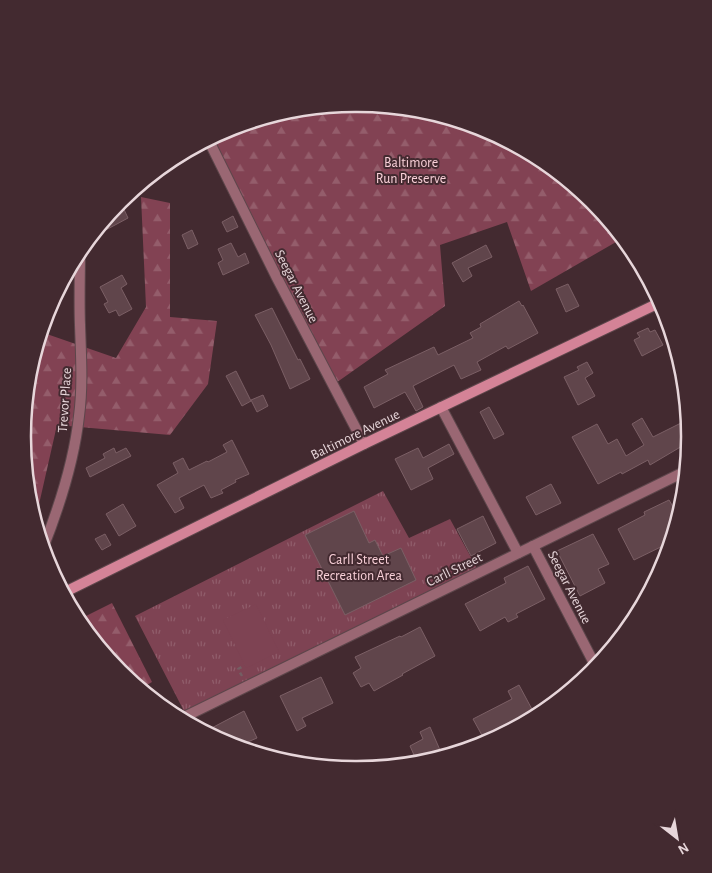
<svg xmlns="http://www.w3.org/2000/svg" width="712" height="873" font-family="'Alegreya Sans',sans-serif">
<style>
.grass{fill:url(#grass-tufts)}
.forest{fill:url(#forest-firs)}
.pitch{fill:#7e4353}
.building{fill:#60454b;stroke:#7b5f65}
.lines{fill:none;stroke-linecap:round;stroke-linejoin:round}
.street-casing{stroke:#5d464b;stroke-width:12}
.secondary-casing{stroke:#5d464b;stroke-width:12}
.path{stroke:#745e63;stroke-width:2.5;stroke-dasharray:4 4;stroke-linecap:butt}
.street{stroke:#9a6773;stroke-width:10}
.secondary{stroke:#d48397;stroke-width:10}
.labels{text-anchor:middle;stroke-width:4;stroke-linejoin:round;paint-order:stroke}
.park-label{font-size:14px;fill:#f9d0d8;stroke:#432a30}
.street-label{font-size:14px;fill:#e7d6da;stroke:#432a30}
.rim{fill:none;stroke:#e7d6da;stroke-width:2.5}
</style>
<defs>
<pattern id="grass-tufts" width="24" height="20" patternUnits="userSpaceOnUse" patternTransform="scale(1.25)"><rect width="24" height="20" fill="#7e4353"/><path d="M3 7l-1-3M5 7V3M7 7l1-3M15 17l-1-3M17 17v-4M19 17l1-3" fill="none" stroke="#905d6b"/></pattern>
<pattern id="forest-firs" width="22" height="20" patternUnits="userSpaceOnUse" patternTransform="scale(1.25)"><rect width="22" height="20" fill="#824253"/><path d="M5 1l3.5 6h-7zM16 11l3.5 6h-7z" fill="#945d6b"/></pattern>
</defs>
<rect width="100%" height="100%" fill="#432a30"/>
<!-- grass -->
<polygon class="grass" points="383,491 409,538 450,519 479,572 186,716 190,724 180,719 186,715 135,616"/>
<!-- forest -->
<g class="forest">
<polygon points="356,103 421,109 484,129 542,159 592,201 623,238 531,291 507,222 440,245 445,306 333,385 212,137 229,128 291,109"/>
<path d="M141,197L170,203V317L217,321L208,384L170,435L57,425L35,522C21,474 21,422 29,373C31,359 37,346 41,332L116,358L146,307Z"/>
<polygon points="112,603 152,682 140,689 120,672 78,620"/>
</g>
<!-- pitch -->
<polygon class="pitch" points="256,604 279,652 246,668 223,620"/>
<!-- building -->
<g class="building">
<polygon points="120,201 128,218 89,239"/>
<polygon points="233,216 238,227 227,232 222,222"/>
<polygon points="192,230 198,244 188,249 182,235"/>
<polygon points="231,243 238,257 245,253 249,263 223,275 218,263 223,260 218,249"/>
<polygon points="486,245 492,257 468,268 472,276 463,282 452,263"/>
<polygon points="122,275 127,284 121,288 132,309 119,316 116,310 109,313 104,304 108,302 100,287"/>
<polygon points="568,284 579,306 566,312 556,289"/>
<polygon points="519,301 522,306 523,305 538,333 508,349 506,346 477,362 481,370 461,379 454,365 413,386 423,407 416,411 405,392 374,408 364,387 388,374 385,370 434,347 438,355 473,338 470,333 481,327 480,324"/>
<polygon points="272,308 298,360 300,359 310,379 290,389 271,345 255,315"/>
<polygon points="648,328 650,332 655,330 663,345 642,356 634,340 640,337 637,333"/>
<polygon points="587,362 593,373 585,378 595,396 578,405 564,377 579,370 577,367"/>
<polygon points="236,371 251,401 242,406 226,376"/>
<polygon points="263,395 268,406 257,412 251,400"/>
<polygon points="489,407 504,434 494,439 480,412"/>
<polygon points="642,418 653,437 683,422 689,436 689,442 650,465 648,460 622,474 621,472 598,484 572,437 597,424 608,444 617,439 626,456 644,445 632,424"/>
<polygon points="232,440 249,474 235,480 236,482 221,490 223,493 211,498 204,485 179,498 184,508 175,513 157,485 178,473 173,463 183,458 189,470 207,461 208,462 227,452 223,445"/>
<polygon points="449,444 454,454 428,468 433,479 411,490 395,459 418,448 423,458"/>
<polygon points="114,448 116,453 126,448 131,456 90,477 86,468 105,458 103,454"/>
<polygon points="551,484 561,503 536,515 526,497"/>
<polygon points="669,500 679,517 671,542 634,560 618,529 645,515 644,512"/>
<polygon points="123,504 136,526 119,536 106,514"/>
<polygon points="354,511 369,543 375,540 383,556 401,548 416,580 345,615 305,535"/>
<polygon points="483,516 496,543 471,556 457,529"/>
<polygon points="105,534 111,545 102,550 95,539"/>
<polygon points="593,534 609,564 598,569 605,583 580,596 557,551"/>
<polygon points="528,566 545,599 516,614 518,617 508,622 505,617 480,631 465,604 506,583 504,578"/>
<polygon points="420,627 435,656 402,674 403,675 374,691 369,683 361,687 353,673 361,668 355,657 400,636 401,637"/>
<polygon points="321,677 333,703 302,718 306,726 297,731 280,696"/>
<polygon points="519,685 534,713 510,727 510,726 484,739 473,719 512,699 508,691"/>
<polygon points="244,711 257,738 236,747 228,744 204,732"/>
<polygon points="430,727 443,757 418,764 410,746 423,739 420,732"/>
</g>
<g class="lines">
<!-- street casing -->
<g class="street-casing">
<g id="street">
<polyline points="208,139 277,278 364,444"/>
<polyline points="441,407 518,553"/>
<polyline points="533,546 596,667"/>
<path d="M43,548C60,505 74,462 79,416C83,386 81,356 80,325C79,300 80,275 80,249"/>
<polyline points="180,719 686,471"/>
</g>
</g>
<!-- secondary casing -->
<g class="secondary-casing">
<polyline id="secondary" points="63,593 364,444 661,302"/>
</g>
<!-- path -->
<polyline class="path" points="242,676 238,669 245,665"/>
<!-- street -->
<use href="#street" class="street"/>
<!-- secondary -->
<use href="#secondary" class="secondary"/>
</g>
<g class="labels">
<!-- park labels -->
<g class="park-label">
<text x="411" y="167">Baltimore<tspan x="411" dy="16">Run Preserve</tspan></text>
<text x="359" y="564">Carll Street<tspan x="359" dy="16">Recreation Area</tspan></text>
</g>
<!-- street labels -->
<g class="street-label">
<text transform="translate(297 286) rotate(63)" y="5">Seegar Avenue</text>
<text transform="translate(64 400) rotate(-86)" y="5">Trevor Place</text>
<text transform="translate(355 434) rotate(-26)" y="5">Baltimore Avenue</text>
<text transform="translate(454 569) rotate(-26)" y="5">Carll Street</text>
<text transform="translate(570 587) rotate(63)" y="5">Seegar Avenue</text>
</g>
</g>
<!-- crop -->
<path d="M0 0H712V873H0ZM355 112H357A324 324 0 0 1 681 436V437A324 324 0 0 1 357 761H355A324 324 0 0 1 31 437V436A324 324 0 0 1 355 112Z" fill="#432a30" fill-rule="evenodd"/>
<path class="rim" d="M355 112H357A324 324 0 0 1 681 436V437A324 324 0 0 1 357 761H355A324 324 0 0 1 31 437V436A324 324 0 0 1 355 112Z"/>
<!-- north arrow -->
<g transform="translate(677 838) rotate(149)" stroke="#432a30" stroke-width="4" paint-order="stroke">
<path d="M0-4L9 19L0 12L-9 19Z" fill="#e7d6da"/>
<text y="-8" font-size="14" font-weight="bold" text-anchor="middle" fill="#e7d6da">N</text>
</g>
</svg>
